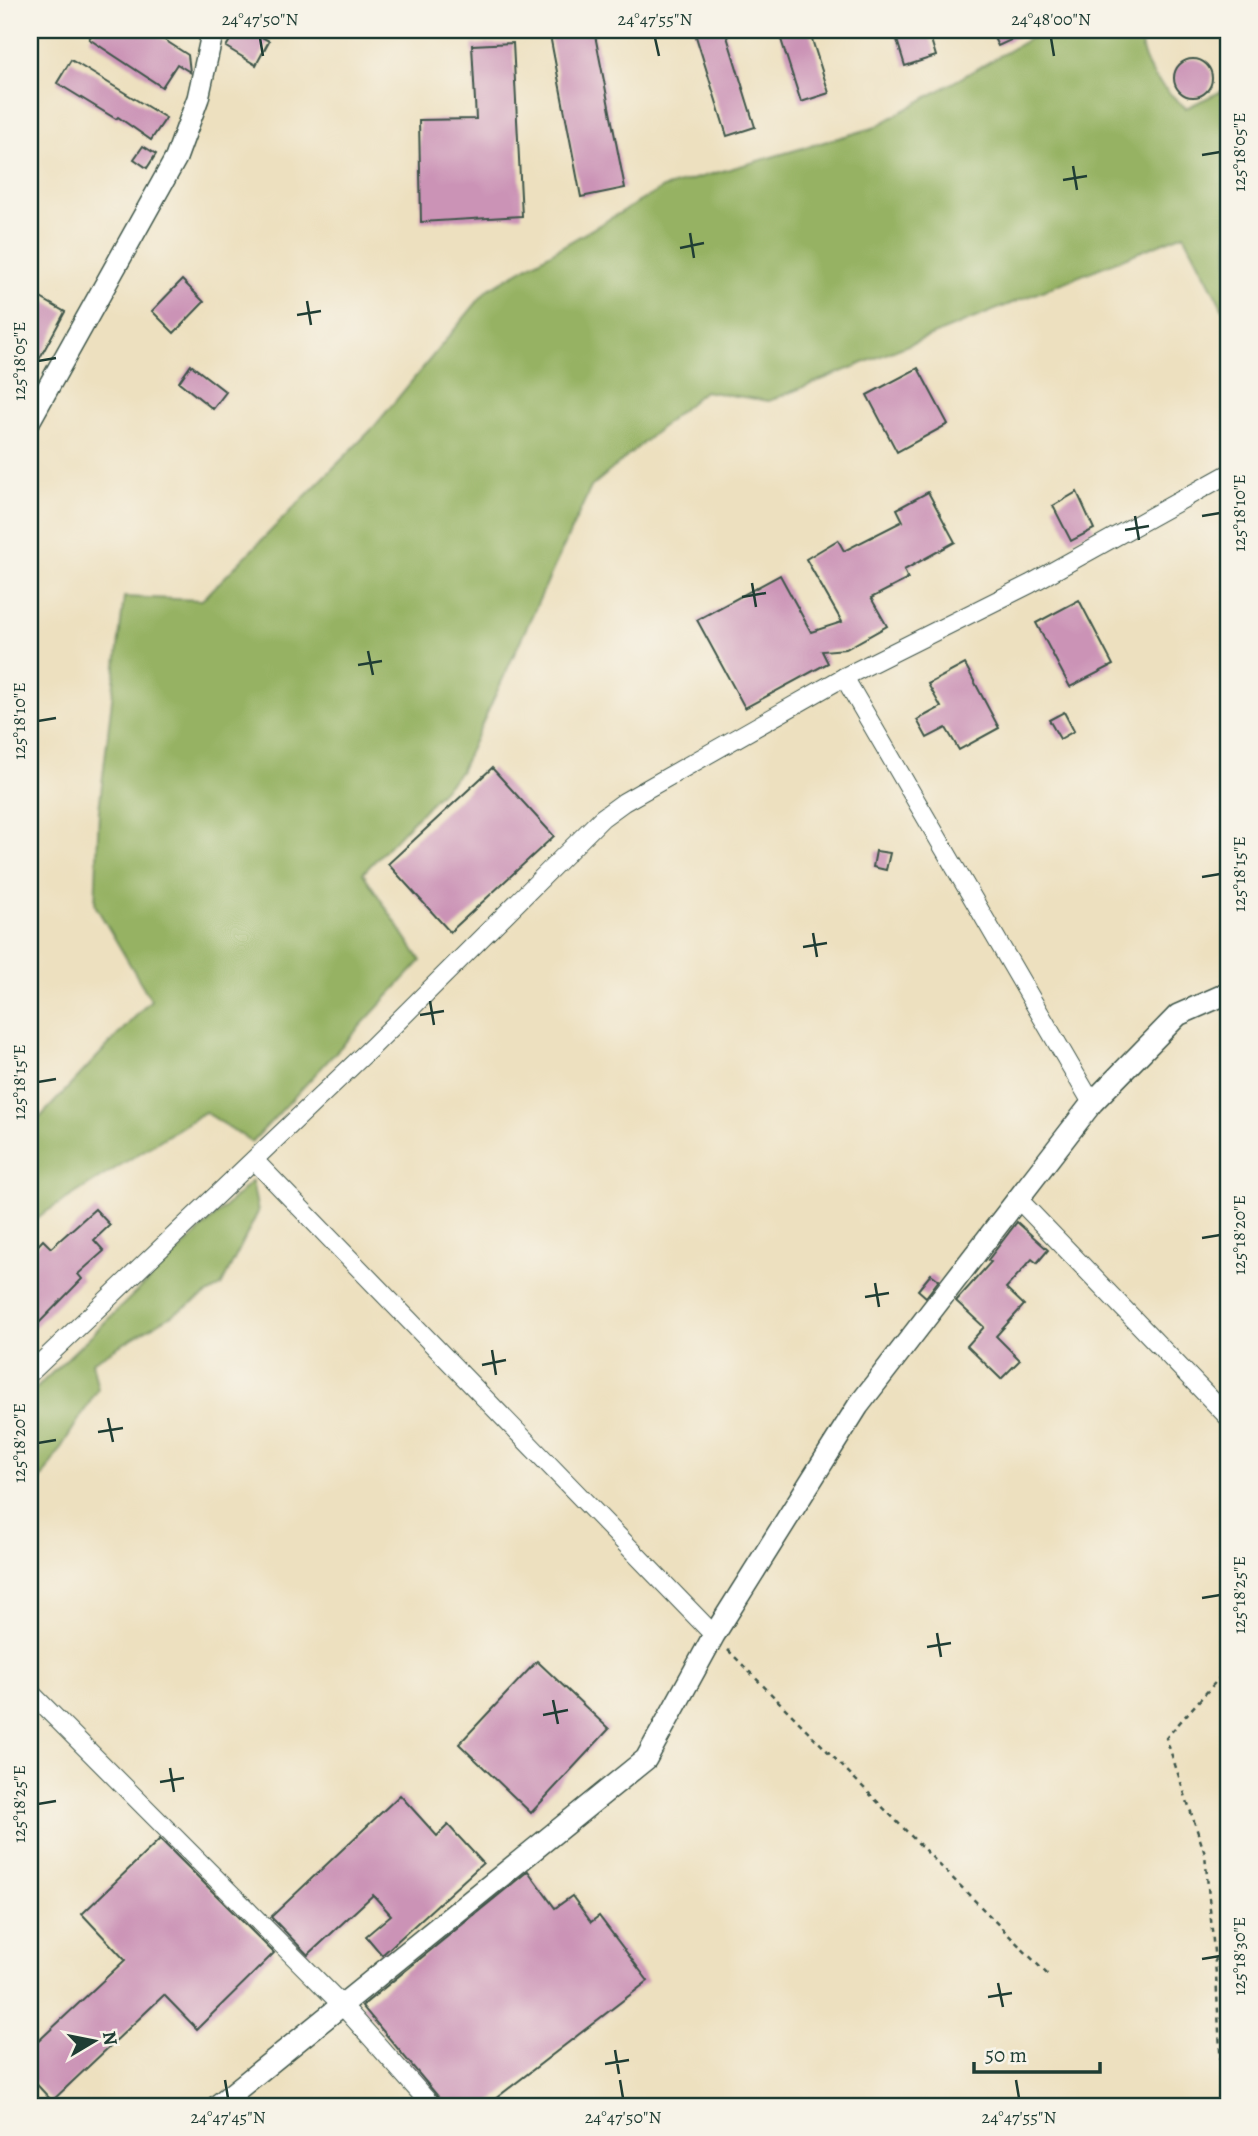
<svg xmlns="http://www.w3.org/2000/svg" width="1258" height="2136" font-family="Alegreya,serif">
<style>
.forest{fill:#96b264;stroke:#5a784c;stroke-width:2}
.building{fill:#cb93b6}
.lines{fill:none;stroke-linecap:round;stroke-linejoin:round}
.minor-casing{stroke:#3e5549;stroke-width:20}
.tertiary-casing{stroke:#3e5549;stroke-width:24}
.path{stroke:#3e5549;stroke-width:2.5;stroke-dasharray:5 5;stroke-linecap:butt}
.minor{stroke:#fff;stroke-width:18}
.tertiary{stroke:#fff;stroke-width:21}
.ticks{fill:none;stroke:#1f3d34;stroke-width:2.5}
.neatline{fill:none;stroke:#1f3d34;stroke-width:2.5}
.ticks-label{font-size:18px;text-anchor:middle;fill:#1f3d34}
</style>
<rect width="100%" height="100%" fill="#f7f3e8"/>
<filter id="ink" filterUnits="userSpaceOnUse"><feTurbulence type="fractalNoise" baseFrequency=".0143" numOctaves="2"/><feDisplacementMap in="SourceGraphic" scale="14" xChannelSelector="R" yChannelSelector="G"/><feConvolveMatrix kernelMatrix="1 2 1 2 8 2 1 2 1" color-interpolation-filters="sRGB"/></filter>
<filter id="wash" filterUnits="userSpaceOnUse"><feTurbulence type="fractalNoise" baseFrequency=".00686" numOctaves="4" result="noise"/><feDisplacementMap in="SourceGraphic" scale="28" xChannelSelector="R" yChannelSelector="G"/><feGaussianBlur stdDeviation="1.57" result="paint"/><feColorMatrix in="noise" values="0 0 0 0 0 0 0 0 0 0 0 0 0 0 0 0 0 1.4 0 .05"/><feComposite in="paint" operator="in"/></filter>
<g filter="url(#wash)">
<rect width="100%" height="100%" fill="#ede0bf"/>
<!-- forest -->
<g class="forest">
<path d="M1045,30H1140C1140,67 1159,85 1186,108L1228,88V308L1224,311L1184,234L769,401L704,391L591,487L460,772L363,873L421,961L252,1142L205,1112L30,1222V1128L151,1000L95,905L99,810L124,597L202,600L374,427L487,290L663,188L873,128Z"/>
<polygon points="252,1181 258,1212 221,1286 92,1362 98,1389 30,1497 30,1394"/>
</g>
<g id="blocks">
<!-- building -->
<g class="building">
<polygon points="95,30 149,30 188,55 190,72 177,64 162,87 89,39"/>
<polygon points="236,30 249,30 269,41 256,65 226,47"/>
<polygon points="549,30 594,30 625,188 581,197"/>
<polygon points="694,30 725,30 755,127 727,136"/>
<polygon points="778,30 809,30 829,93 801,102"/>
<polygon points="894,30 928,30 936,56 905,66"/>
<polygon points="990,30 1032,30 998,46"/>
<polygon points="513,43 522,216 421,222 419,120 476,119 472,45"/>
<circle cx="1193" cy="78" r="19"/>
<polygon points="71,60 166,118 151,140 118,117 116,119 57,83"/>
<polygon points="143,146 156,154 147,168 134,159"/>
<polygon points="182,280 204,302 174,333 152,311"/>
<polygon points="30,292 65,312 30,376"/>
<polygon points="191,365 226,392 213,409 179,382"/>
<polygon points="918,368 948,424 897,452 867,395"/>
<polygon points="928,492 955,542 904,570 908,579 871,598 887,626 846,649 822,651 828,663 745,708 697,620 780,575 811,632 842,622 806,559 838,540 844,551 903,521 897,509"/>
<polygon points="1077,492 1094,529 1071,541 1053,506"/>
<polygon points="1079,600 1113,665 1070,687 1036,623"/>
<polygon points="965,664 999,728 959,750 946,728 927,738 917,720 941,707 928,684"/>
<polygon points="1064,712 1074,731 1060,739 1049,720"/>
<polygon points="492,768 554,836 450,932 388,864"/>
<polygon points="876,851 890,853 886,870 873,867"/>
<polygon points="95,1209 110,1225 94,1240 104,1251 78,1274 82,1279 30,1332 30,1254 43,1240 51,1248"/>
<polygon points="1017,1222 1048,1250 1037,1263 1032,1259 1006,1288 1024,1305 996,1336 1020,1360 1001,1379 967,1346 984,1327 956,1301 991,1262 988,1260"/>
<polygon points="931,1274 939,1280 926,1297 918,1290"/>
<polygon points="537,1661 609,1729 531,1813 459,1744"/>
<polygon points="400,1795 437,1836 448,1825 483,1863 382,1955 366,1936 391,1915 373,1895 308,1955 271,1917"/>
<polygon points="160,1839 274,1953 197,2029 164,1995 52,2101 30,2077 30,2049 125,1960 82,1914"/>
<polygon points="528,1871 555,1908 572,1896 591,1922 599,1916 648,1981 486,2106 446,2106 362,2006"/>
</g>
</g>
</g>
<g filter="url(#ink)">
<use href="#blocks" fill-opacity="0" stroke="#3e5549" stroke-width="2"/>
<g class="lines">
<!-- minor casing -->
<g class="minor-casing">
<g id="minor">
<polyline points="844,677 1092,1103"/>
<polyline points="254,1160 714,1635"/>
<polyline points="1019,1200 1228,1417"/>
<polyline points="30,1373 373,1046 602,818 624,802 844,677 1030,584 1228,474"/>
<polyline points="30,1692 342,2005 432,2106"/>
</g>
</g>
<!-- tertiary casing -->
<g class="tertiary-casing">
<g id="tertiary">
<polyline points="30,420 176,158 198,98 213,30"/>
<polyline points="217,2106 646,1759 714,1635 858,1406 1092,1103 1178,1015 1228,993"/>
</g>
</g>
<!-- path -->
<g class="path">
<polyline points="728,1650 1048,1975"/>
<polyline points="1228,1668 1166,1738 1205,1854 1216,1974 1221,2069 1228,2090"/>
</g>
<!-- minor -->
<use href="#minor" class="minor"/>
<!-- tertiary -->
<use href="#tertiary" class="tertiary"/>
</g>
</g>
<!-- ticks -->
<path class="ticks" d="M260,38L263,56M655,38L659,56M1051,38L1054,56M1202,155L1220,152M1073,166L1077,190M1063,180L1087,176M690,233L694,258M680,248L704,243M307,301L311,325M297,315L321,311M38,361L56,358M1135,516L1139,540M1202,516L1220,513M1125,530L1149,526M752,583L756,607M742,597L766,593M368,651L373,675M358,665L382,661M38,721L56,718M1202,877L1220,874M813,933L817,957M803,947L827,943M430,1001L434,1025M420,1015L444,1011M38,1082L56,1079M1202,1238L1220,1235M875,1283L879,1307M865,1297L889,1293M492,1350L496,1375M482,1365L506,1360M108,1418L113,1442M98,1432L123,1428M38,1443L56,1440M1202,1598L1220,1595M937,1633L941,1657M927,1647L951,1643M553,1700L558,1724M543,1715L568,1710M170,1768L174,1792M160,1782L184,1778M38,1804L56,1801M1202,1959L1220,1956M998,1983L1003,2007M988,1997L1012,1993M615,2050L619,2074M605,2064L629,2060M225,2080L228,2098M620,2080L623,2098M1016,2080L1019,2098"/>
<!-- margin -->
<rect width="1258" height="2136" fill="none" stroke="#f7f3e8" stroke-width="77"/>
<!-- north arrow -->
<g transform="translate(94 2041) rotate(80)" stroke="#f7f3e8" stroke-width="5" paint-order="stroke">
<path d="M0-5L12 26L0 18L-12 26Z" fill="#1f3d34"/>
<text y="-10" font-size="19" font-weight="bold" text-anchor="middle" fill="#1f3d34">N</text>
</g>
<!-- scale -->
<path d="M974 2062v10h126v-10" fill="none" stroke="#1f3d34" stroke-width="3.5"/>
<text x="985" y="2062" font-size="21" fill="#1f3d34" stroke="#f7f3e8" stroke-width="5" paint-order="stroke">50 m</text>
<rect x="38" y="38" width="1182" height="2060" class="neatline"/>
<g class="ticks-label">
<text x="260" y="25">24°47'50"N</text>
<text x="655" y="25">24°47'55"N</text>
<text x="1051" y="25">24°48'00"N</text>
<text transform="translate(1239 152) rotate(-90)" y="6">125°18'05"E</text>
<text transform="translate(19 361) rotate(-90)" y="6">125°18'05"E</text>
<text transform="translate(1239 513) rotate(-90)" y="6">125°18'10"E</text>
<text transform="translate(19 721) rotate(-90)" y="6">125°18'10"E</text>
<text transform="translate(1239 874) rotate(-90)" y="6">125°18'15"E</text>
<text transform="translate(19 1082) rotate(-90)" y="6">125°18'15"E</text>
<text transform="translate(1239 1235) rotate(-90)" y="6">125°18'20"E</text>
<text transform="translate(19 1443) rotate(-90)" y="6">125°18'20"E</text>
<text transform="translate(1239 1595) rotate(-90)" y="6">125°18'25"E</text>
<text transform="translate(19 1804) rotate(-90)" y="6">125°18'25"E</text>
<text transform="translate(1239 1956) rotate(-90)" y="6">125°18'30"E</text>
<text x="228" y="2123">24°47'45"N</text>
<text x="623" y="2123">24°47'50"N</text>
<text x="1019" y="2123">24°47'55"N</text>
</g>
</svg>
